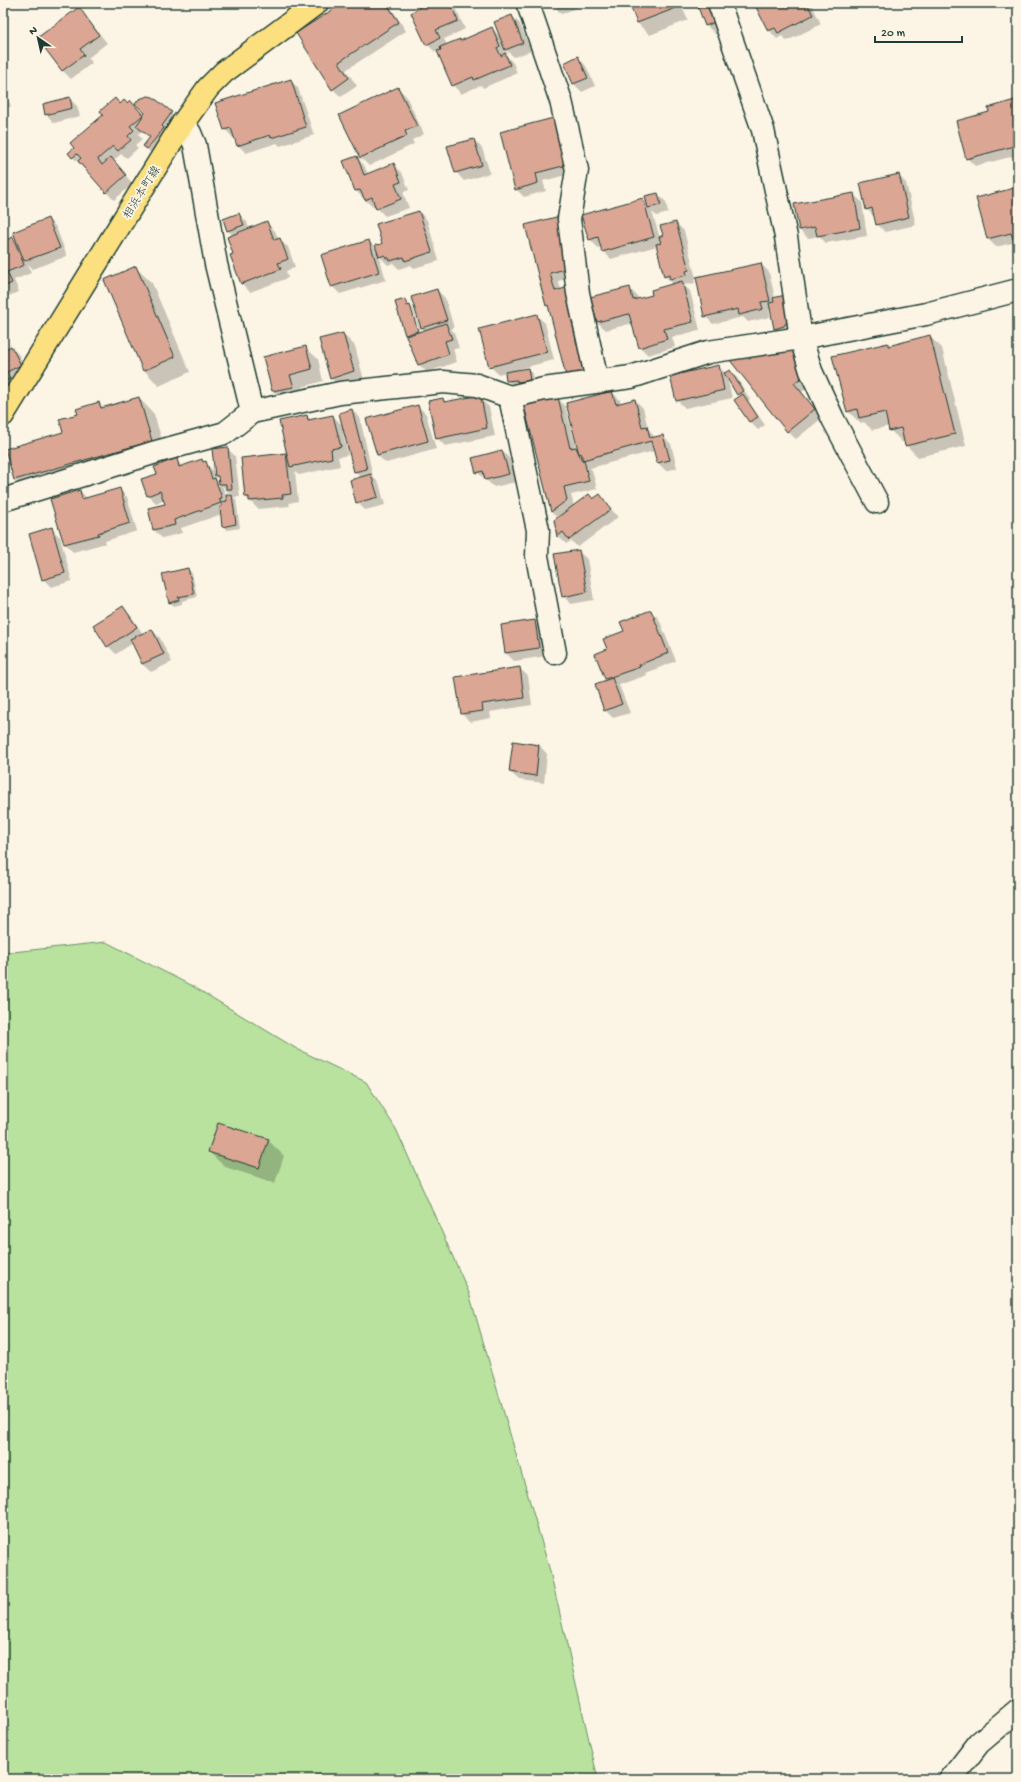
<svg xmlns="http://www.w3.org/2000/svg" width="1021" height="1782" font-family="'Gochi Hand','Klee One',sans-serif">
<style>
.green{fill:#b8e29e;stroke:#6c9069}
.shadow{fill:#0003;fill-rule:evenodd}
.building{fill:#dca694;stroke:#1f3d34}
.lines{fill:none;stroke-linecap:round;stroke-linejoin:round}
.minor-casing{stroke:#1f3d34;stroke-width:25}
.major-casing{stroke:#1f3d34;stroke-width:25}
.minor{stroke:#fcf5e5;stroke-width:22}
.major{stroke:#fce080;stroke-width:22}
.labels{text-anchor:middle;stroke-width:3.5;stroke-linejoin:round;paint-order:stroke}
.street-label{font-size:12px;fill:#1f3d34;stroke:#fcf5e5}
</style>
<rect width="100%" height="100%" fill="#fcf5e5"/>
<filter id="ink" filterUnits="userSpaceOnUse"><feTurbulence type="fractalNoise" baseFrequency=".025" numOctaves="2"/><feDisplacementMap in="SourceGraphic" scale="8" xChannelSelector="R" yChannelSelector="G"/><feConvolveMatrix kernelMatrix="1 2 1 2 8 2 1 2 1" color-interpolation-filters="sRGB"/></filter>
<g filter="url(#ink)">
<!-- green -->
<polygon class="green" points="106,942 194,987 297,1049 366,1082 396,1129 469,1293 550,1571 598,1779 3,1779 3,953"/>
<!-- shadow -->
<g class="shadow">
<polygon points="345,3 388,3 406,31 346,70 357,86 341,97 333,89"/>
<polygon points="419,3 453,3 465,29 444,39 447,45 459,40 461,42 492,28 501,38 512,16 520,24 531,51 514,57 505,49 508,54 506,55 513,63 517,73 483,88 481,85 461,94 453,85 438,51 435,52 427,44"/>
<polygon points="552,3 589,3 561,14"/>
<polygon points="630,3 680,3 688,20 650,35 637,23"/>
<polygon points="702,3 709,3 727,34 718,37 706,25"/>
<polygon points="761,3 811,3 821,24 787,41 782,36 777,39 769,30"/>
<polygon points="79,8 107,43 88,58 92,63 71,79 63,71 39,38"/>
<polygon points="578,57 586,66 595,86 582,92 574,84"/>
<polygon points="290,80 298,88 314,135 280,146 277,143 246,153 238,145 235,137 233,138 225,129"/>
<polygon points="398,88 406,96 424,134 412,140 414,144 369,166 361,158 340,115"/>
<polygon points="3,89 11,106 3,110"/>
<polygon points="69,98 77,106 80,116 54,123 46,114"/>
<polygon points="152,98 179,121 152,154 144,146 150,138 142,131 138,134 142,139 135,145 138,148 127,158 121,154 113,161 133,184 114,200 69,153 121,105 127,104 138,110 144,117"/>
<polygon points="1018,100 1018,155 975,166 967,158 990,113"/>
<polygon points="556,118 574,173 543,181 546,191 524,197 516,189"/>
<polygon points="474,140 482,148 490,173 464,181 456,172"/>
<polygon points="356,157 364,165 368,174 394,165 402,173 409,190 403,192 409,208 385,216 376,207 374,208 364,199 356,191 345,161"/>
<polygon points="898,175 906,183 916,225 885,232 877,224 875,218 867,209"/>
<polygon points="1018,188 1018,243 1016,242 996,247 988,239 977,198"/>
<polygon points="658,194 666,202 668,213 657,216 652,212 660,238 664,236 676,223 684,231 696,278 694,279 695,283 684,285 690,291 700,330 672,337 675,347 648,355 640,347 633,323 606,330 597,322 629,288 637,296 639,300 653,296 674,285 665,276 657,246 611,259 603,251 602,246 598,248 590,239 643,199 647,203"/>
<polygon points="853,194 862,202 867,236 826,243 819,236 808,238 799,230"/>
<polygon points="419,212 427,220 439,261 414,268 411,265 399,269 393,263 388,265 379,256 386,280 340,294 332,286 369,241 377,250"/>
<polygon points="239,214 247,222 249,229 267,223 275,231 279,240 288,247 295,267 286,271 288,278 250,292 242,284 234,255 233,235 228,231 224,220"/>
<polygon points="48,219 56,227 67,256 33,269 28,264 31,273 14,280 19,292 3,298 3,242 13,238 18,242"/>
<polygon points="526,226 576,276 558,281 595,379 575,384 550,309 547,305"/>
<polygon points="761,264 769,272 775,298 793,323 788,330 778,332 775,328 771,310 769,310 770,317 748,322 743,317 713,324 705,316"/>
<polygon points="136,268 152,283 190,372 159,386 144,370"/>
<path d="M437,290L445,298L454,328L451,329L454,332L459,348L453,349L457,362L427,372L418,364L406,334L404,300L414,310L421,332L425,331L422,328ZM410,310H413L421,335L419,336Z"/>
<polygon points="536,315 545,323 554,360 518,369 518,371 528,369 532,373 533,384 522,385 520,383 511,384 507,380 506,372 498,374 490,366"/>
<polygon points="343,334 355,346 365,384 343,390 331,378"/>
<polygon points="929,336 942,348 966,446 918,457 906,445 905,442 902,442 890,430 889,426 872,430 864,422 860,423 848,411 888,344 890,346"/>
<polygon points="11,347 19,355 28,374 17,387 3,394 3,352"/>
<polygon points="305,347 318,359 323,381 302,387 305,399 285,403 273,391"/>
<polygon points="793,348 809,386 802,392 822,418 796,439 787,431"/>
<polygon points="718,366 726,374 730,371 738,379 750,400 748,401 765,425 758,430 750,422 736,400 740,397 727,377 732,398 685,408 677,400"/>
<polygon points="612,392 620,400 621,404 635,400 643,408 648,428 655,438 663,436 671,444 677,468 666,471 658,463 654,451 590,468 592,470 597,489 571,495 574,506 589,495 594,500 599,495 618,517 578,547 571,541 566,544 558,536 555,520 558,518 551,512 557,398 565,406 576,447 580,451"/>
<polygon points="475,397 478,399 480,399 489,407 495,436 445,446 437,438 443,399 447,403"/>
<polygon points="139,398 154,414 167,457 31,495 15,480 7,450 64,433 79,415 99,404 104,408"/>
<polygon points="418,406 426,414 436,449 386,463 377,455 367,420"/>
<polygon points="352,410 360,418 373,477 379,483 385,505 365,510 357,502 361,478 355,472 345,433 343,434 348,455 338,457 340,466 299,475 295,472 298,501 289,503 290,506 258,509 246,497 242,459 287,454 307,416 311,420 333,416 343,426"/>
<path d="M227,448L235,456L240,497H233L236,499L240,528L227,530L223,526L222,514L181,528L182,533L162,538L154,530L149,509L166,505L165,500L156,503L148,495L158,474L176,460L183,467L202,460L215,472ZM215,475L219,479L220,486H219ZM222,485L228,492L233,495L226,496Z"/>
<polygon points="502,451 510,459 516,482 494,487 477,472"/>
<polygon points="119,489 127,497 137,531 105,541 106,543 73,552 65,544 52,499 80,491 87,498"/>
<polygon points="51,529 60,537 72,581 51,587 43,579"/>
<polygon points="578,551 587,559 594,600 571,604 563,596"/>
<polygon points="188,569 192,573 197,597 182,601 182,604 174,606 170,602"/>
<polygon points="123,607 131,616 143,634 152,630 160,638 172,662 151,672 142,664 133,643 116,654 108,646"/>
<polygon points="651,611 659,619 676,661 646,673 647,675 619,685 630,713 613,718 605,710 607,681 596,655 608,650 625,632"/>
<polygon points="534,621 542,630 547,656 514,661 506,653 502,626"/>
<polygon points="519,668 528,676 532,705 490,712 491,718 470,722 462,714"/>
<polygon points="539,745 547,754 544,783 519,780 510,772"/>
<polygon points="268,1140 284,1156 275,1183 225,1167 209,1152"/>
</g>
<!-- building -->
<g class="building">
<polygon points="343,3 386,3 399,22 339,62 349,78 332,90 296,33"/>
<polygon points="418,3 450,3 458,21 436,30 440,38 426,45 411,13 420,7"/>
<polygon points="629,3 675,3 676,8 637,23"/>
<polygon points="700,3 708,3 716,22 705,26 697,4"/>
<polygon points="758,3 807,3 813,15 778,33 775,28 768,31 755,5"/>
<polygon points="79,7 99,35 80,49 84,55 62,71 37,38"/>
<polygon points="512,15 523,43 505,50 494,22"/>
<polygon points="492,27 500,46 497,48 501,56 505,53 510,65 474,80 473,77 452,86 437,51 441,50 440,47 460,39 460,41"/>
<polygon points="578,56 588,78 573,84 564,63"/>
<polygon points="291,79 306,127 271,138 270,135 237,146 231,128 224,130 215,103"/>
<polygon points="398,87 417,126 405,131 407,136 360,158 339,115"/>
<polygon points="148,96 153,97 172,112 162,126 164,128 147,149 143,146 150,137 136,126 145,113 135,104 139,99"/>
<polygon points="70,97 72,108 45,115 43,104"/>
<polygon points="115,98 120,104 124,100 127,103 130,100 143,115 130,126 134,130 128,136 131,140 118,151 113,146 98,159 102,165 111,157 126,175 106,193 78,161 81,158 77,154 72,158 68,153 74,148 70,143 103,115 100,111"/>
<polygon points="1018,99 1018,145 966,159 956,121 989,112 988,108"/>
<polygon points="557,117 567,165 536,173 538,183 515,190 500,132"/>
<polygon points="474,139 482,165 455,173 447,146"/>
<polygon points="357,156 364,175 394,163 401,182 395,184 401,199 376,209 372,197 365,200 360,190 355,191 343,161"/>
<polygon points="899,174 909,217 876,225 872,208 866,210 860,183"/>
<polygon points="1018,187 1018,238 1013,239 1011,233 987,239 976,198"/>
<polygon points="658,193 661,205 648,208 645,196"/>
<polygon points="854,193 860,228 817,236 815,227 799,230 794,204"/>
<polygon points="643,198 654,237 602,252 598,237 589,240 581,215"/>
<polygon points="419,211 432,252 405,261 404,257 390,261 389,258 386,258 385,255 379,257 375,245 382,244 376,224"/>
<polygon points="239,213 244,225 227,231 223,219"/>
<polygon points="560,216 569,268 550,273 555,291 569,287 588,371 566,376 548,305 546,306 525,225"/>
<polygon points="48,218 60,248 24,261 13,232"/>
<polygon points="267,221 274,240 280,238 288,259 278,263 281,269 241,284 230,255 233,254 227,237"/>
<polygon points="676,222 689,270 686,271 687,275 670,279 669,275 664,277 656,244 661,243 659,237 663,235 660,226"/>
<polygon points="13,237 24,265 7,272 12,283 3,287 3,241"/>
<polygon points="369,240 379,272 331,287 321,255"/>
<polygon points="761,263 770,301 761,302 763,309 739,315 738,309 704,317 696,277"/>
<polygon points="136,266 175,357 143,371 104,280"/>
<polygon points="682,281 693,322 664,329 667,339 639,348 629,314 597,322 590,297 630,287 633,300 652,295 651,290"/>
<polygon points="437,289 447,320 421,328 411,297"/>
<polygon points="785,295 789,318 784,326 774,329 769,303 774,302 773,298"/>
<polygon points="405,299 407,306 410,305 418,331 405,335 395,302"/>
<polygon points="537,314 547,352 489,367 479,329"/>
<polygon points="446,323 452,339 445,341 449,354 418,365 406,336"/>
<polygon points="343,333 354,371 330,379 319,339"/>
<polygon points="930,335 955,434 905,446 901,428 889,431 885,412 859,418 857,409 847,412 832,356 888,343 888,346"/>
<polygon points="11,346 21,365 7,372 10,379 3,382 3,350"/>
<polygon points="306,346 312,369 290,375 294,387 272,391 263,357"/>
<polygon points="794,347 801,378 794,383 815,409 787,432 729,359"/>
<polygon points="719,365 724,390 676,401 670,376"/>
<polygon points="528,368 530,380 517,382 517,380 506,381 505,372"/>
<polygon points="730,370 743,391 737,395 724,373"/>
<polygon points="612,391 616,404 635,399 642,427 647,426 650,438 663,435 670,460 657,463 651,441 583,460 581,453 579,454 566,403"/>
<polygon points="743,394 758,417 749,422 734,400"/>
<polygon points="476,396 476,398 481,397 487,428 436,439 428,401 443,398 444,402"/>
<polygon points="139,397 152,441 14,480 5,449 63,432 59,419 78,414 76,409 99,402 101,408"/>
<polygon points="558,397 570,448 576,447 582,461 584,460 589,481 564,487 567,500 551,512 524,406"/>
<polygon points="418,405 428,441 377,455 366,419"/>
<polygon points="352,409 367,469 354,472 339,413"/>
<polygon points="307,415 308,420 333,415 341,447 331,449 332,458 290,467 279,421"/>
<polygon points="228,447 232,489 226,489 226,484 219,484 218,476 215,476 212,449"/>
<polygon points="502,450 509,474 485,480 483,471 476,473 472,458"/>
<polygon points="286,453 291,494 282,495 283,498 249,501 249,497 245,497 241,458"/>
<polygon points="177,458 179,467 202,459 203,462 206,461 212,479 215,478 222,498 219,499 221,503 174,520 175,525 153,530 148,508 165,504 160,491 147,496 141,479 157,474 154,467"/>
<polygon points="371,474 378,497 356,503 350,480"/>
<polygon points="120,488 130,523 98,533 99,535 64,544 50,499 80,490 82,499"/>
<polygon points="589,494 593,499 600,494 611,509 569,540 563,532 557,537 554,520"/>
<polygon points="226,495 232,495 236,524 222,527 220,507 222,506 222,502 227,501"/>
<polygon points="52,527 65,573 42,580 29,534"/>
<polygon points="579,550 587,592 562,597 554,554"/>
<polygon points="188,568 194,594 178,597 179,600 169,603 162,574"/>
<polygon points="123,606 137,627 107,647 93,625"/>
<polygon points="651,610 668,653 639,665 640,667 605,679 595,654 607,649 603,639 624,631 620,622"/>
<polygon points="535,620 539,648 505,653 501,625"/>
<polygon points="152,629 164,654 142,664 130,639"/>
<polygon points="520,667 524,698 482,704 483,711 461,714 455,677"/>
<polygon points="612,678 622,704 604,711 595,684"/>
<polygon points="513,741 539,745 536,776 509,772"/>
<polygon points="218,1123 269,1139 259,1168 208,1152"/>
</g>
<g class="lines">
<!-- minor casing -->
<g class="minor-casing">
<g id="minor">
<polyline points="527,3 529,7 561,101 577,170 569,219 578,293 597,381"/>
<polyline points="719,3 763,130 786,237 801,338 811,371 833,419 877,502"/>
<polyline points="183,123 190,133 195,145 216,264 252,412"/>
<polyline points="510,397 538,530 537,556 555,653"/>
<polyline points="3,500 156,452 225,433 252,412 340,393 443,382 477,385 510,397 544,389 631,377 708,352 801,338 926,314 1018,290"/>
<polyline points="951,1779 979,1743 1018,1710"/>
</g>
</g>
<!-- major casing -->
<g class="major-casing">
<polyline id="major" points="3,415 183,123 208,88 224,72 317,3"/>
</g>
<!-- minor -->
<use href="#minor" class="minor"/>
<!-- major -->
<use href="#major" class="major"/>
</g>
</g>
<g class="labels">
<!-- street labels -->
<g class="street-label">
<text transform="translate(141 192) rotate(-58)" y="4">相浜本町線</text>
</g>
</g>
<!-- margin -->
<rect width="1021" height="1782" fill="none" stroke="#fcf5e5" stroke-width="16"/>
<rect x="8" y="8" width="1005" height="1766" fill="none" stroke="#1f3d34" stroke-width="1.5" filter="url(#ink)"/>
<!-- north arrow -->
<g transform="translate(38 38) rotate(326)" stroke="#fcf5e5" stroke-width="3" paint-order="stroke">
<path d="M0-3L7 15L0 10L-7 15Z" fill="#1f3d34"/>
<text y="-6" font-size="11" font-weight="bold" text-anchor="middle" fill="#1f3d34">N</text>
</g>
<!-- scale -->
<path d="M875 36v6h87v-6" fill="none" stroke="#1f3d34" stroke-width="2"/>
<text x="881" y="36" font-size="12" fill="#1f3d34" stroke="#fcf5e5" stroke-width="3" paint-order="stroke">20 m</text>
</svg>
